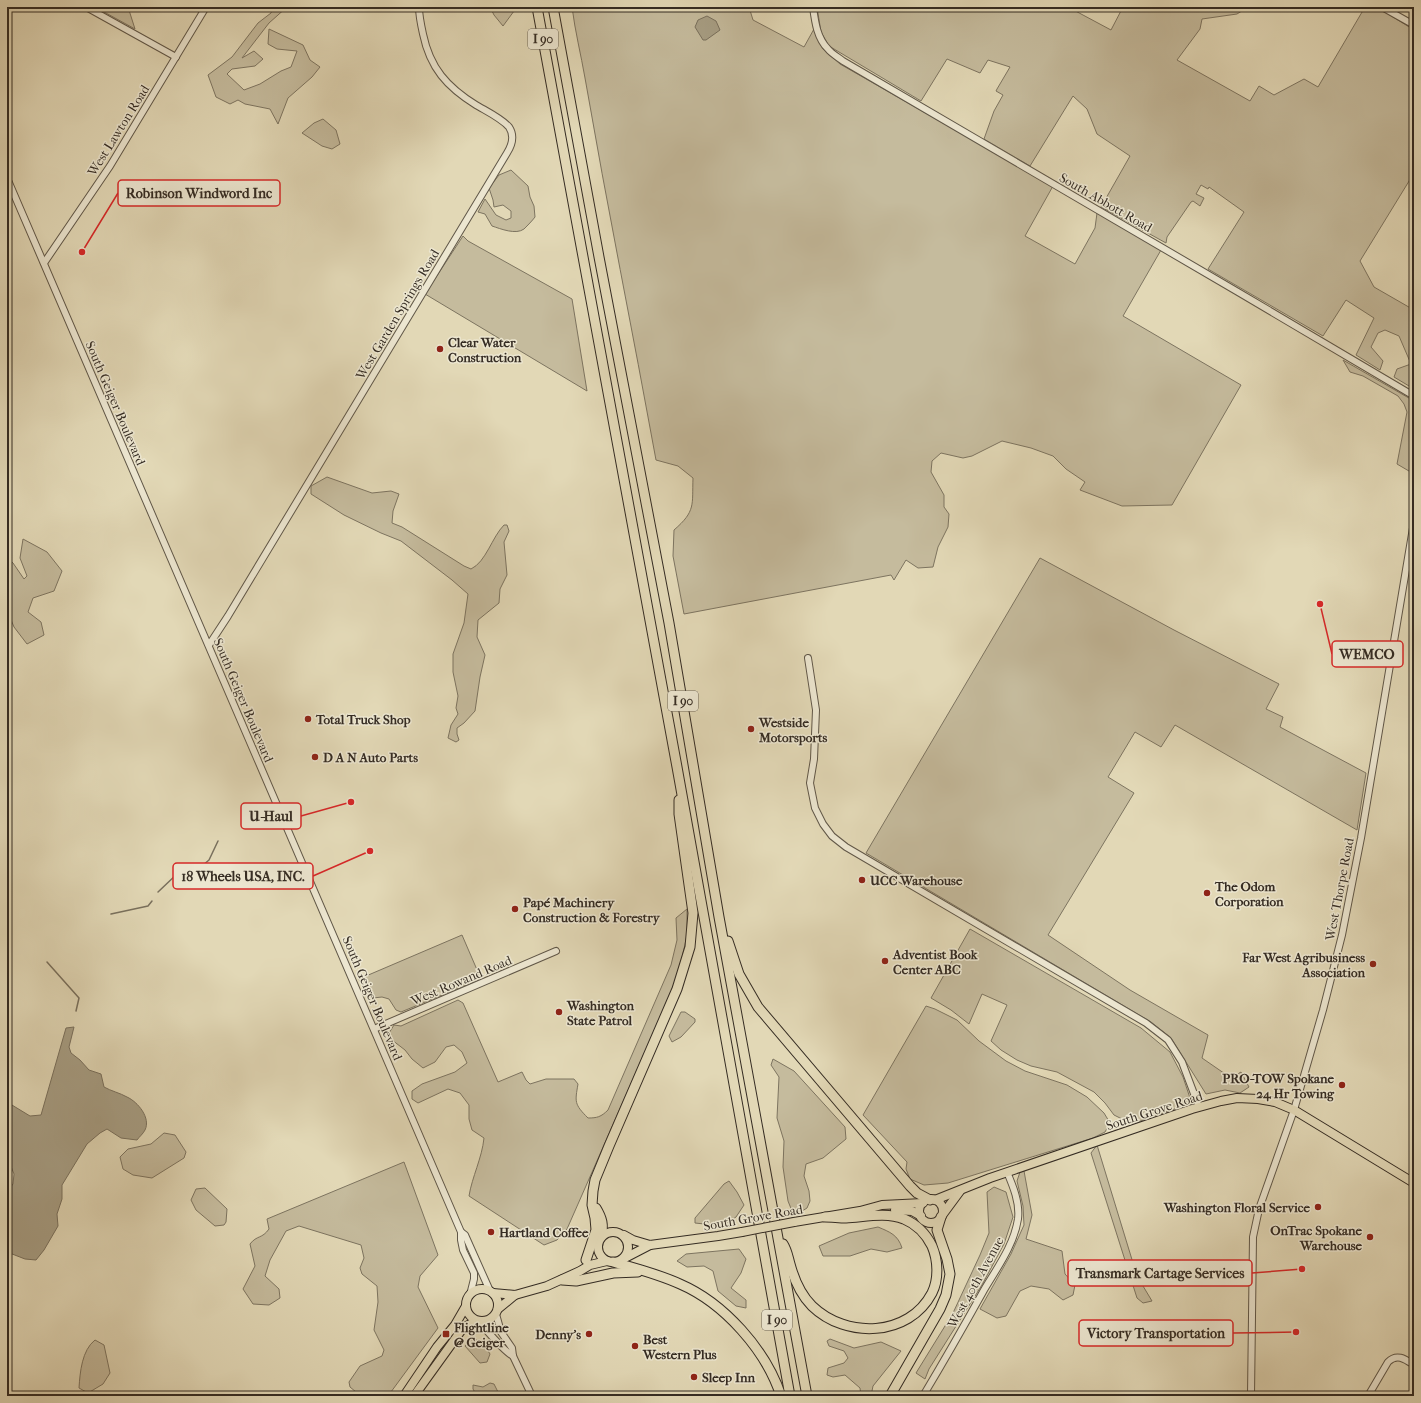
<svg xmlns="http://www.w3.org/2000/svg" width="1421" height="1403" font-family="'IM FELL French Canon',serif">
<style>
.green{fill:#c5bb9d;stroke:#7d7460}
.water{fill:#a79e84;stroke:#79705d}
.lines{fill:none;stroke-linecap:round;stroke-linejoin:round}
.stream{stroke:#79705d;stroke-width:1.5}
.minor-casing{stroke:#605748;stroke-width:8}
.major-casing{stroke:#352c23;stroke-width:10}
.highway-casing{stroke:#352c23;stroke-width:11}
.minor{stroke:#ece6d0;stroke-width:6}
.major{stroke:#e2d8b6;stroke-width:8}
.highway{stroke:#e2d8b6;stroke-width:9}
.major-bridge-casing{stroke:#352c23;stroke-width:10;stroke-linecap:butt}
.major-bridge{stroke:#e2d8b6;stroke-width:8}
.poi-dot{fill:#8f2418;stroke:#ece6d0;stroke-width:1.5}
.labels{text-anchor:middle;stroke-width:3;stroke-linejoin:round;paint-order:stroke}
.shield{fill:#ece6d0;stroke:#6c6457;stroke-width:1}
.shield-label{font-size:12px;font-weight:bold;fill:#352c23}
.street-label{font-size:13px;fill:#352c23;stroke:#ece6d0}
.poi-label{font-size:13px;font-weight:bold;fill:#352c23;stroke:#ece6d0;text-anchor:start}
.leader{fill:none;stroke:#d62828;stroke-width:1.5}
.callout-dot{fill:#d62828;stroke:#ece6d0;stroke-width:1.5}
.callout{fill:#ece6d0;stroke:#d62828;stroke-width:1.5}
.callout-label{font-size:14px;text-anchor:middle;font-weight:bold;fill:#352c23}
</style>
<rect width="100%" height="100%" fill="#e2d8b6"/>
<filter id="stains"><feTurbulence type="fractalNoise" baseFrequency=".005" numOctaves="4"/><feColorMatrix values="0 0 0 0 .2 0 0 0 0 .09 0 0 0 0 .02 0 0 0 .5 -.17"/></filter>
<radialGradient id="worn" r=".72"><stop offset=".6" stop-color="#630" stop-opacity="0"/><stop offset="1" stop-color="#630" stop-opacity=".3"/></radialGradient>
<!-- green -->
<g class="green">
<polygon points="95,7 128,7 135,29"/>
<polygon points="273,7 287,7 269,23 242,58 254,51 263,59 255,66 232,69 227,74 244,90 260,84 281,71 291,67 297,51 277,49 268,44 269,29 303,45 310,60 320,67 312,77 288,98 278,124 270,109 245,104 238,100 230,104 216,97 208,75 232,57 258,23 271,13"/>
<polygon points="490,7 517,7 503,26 494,15"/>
<path d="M572,7H749L753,20L804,47L814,29L823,49L840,64L1053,186L1025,236L1075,264L1095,228L1097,213L1161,250L1123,316L1241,385L1172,505L1122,506L1080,490L1085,482L1066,469L1053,456L1031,448L1002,441L972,456L963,458L941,453L932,461L931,472L944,495V507L949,514L948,527L938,547L933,567L918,568L906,560L894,580L891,575L684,614L673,556L674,530C696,511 692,505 693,478L678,466L656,460C633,333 607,206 585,78C581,55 575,31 572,7Z"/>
<polygon points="817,7 1068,7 1111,30 1123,7 1248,7 1237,14 1202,19 1200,29 1177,60 1250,101 1259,86 1274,95 1304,79 1318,87 1365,7 1377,7 1414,30 1414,173 1360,261 1374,287 1414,310 1414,389 1394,377 1397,369 1411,364 1399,336 1385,330 1378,333 1371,347 1383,361 1380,370 1356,355 1374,318 1346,300 1323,336 1208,269 1244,212 1209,187 1208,189 1201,185 1196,194 1204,198 1200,206 1193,201 1191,202 1167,237 1166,243 1101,207 1130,156 1097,134 1087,109 1073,96 1030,166 984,139 994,111 1003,95 996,91 997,89 1010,67 988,60 980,73 947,59 921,101 829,46 821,32"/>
<polygon points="323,119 336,130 340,144 332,149 322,146 302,133 314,123"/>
<path d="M511,170L528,186L530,197L534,206L535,217C532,221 528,225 524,229C516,235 501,229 492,226L485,214L478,212L485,199L496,215L506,220L511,218V211L503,205L494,207L493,200L489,188L499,175Z"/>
<polygon points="463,236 468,241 572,299 587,391 425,294"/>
<polygon points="1343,360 1414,401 1414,474 1397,464 1407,412 1404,404 1398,396 1363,376 1350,372"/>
<path d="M327,477L372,493L391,491L399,494L393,511L392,523L402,527L464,566L471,569C486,562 492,537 504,525H507L509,531L504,542L507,575L500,589L499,603L478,620L477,637L485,655L480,677L475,711L464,723L457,728V734L459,740L456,742L448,738L451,725L458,714L456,708L458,696L453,672V654L464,623L468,594L452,580L401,541L381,533L344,515L311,494V486Z"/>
<polygon points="23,539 47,552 62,571 54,591 33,598 28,612 41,622 44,635 27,644 14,627 7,610 7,557 13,563 24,579 27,576 20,558"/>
<polygon points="1040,558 1174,630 1279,684 1266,709 1283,717 1280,727 1366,773 1357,830 1175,725 1161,747 1135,732 1108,777 1134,793 1048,935 1130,990 1208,1035 1202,1058 1231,1078 1241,1072 1249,1087 1240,1093 1225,1090 1206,1094 1171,1038 1151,1022 866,853"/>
<path d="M687,909V935L680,967L670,995L567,1229L557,1240L544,1245L469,1196C472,1177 482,1158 484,1138L472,1130L469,1119V1105L460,1093L448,1089L418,1103L412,1099V1091L422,1084L455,1072L467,1063L462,1052L454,1045L446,1047L435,1062L423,1068L412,1059L405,1050L392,1040L389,1033L394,1025L401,1026L458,1000L463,1003L498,1082L522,1072L526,1080L530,1084L546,1079H574L578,1084C575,1102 574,1104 588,1118C597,1118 601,1117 608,1110L671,965L677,940L676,918Z"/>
<polygon points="970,929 1141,1028 1170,1052 1183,1077 1190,1098 1183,1106 1132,1124 1114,1115 1105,1103 1094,1092 1057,1072 1031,1066 1017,1060 1001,1050 991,1041 1007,1005 982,994 969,1024 951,1010 931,998"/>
<polygon points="462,935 481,979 401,1012 396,1010 389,999 382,997 373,998 367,995 359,979"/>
<polygon points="926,1006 935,1009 957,1020 979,1041 1006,1061 1025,1071 1067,1085 1087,1097 1104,1113 1110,1123 1105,1132 1093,1138 948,1183 924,1185 910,1179 906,1169 907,1162 863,1115"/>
<polygon points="681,1012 685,1012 695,1019 695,1022 681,1037 672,1042 669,1036"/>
<polygon points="773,1059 794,1071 845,1127 846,1139 823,1158 806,1164 804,1176 809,1191 810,1201 807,1208 794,1216 788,1201 783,1167 784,1141 777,1118 779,1077 771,1065"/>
<polygon points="164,1133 175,1135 186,1152 184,1158 152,1178 133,1175 123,1169 120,1157 128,1149 151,1144"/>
<polygon points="1097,1145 1137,1276 1152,1301 1143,1303 1137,1298 1091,1153"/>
<path d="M404,1162L438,1255L420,1276L418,1287L438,1328L388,1396H374L366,1392H356L350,1387L349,1382L360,1366L382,1356L384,1350L374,1330L378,1302L377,1286L362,1274L360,1268L364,1258L361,1245L299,1226L286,1231L270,1260L265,1276L279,1289L280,1298L269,1305L253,1304L243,1289L255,1266L250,1244C257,1235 262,1239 269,1229L267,1219Z"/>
<polygon points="1024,1171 1032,1215 1026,1239 1062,1251 1065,1274 1075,1285 1073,1295 1063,1300 1049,1289 1031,1286 1020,1291 1006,1316 997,1318 980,1309 1011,1254 1024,1225 1023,1206 1017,1181 1020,1172"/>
<polygon points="729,1181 737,1192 744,1205 736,1217 723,1226 695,1223 695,1218 724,1184"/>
<polygon points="994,1187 1006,1192 1013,1217 1004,1244 982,1285 929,1369 925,1379 916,1373 953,1313 980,1255 989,1233 987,1192"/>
<polygon points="205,1188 227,1209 226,1222 224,1225 215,1226 196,1210 191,1200 196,1189"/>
<path d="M878,1227C890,1232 898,1235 902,1248L887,1252L871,1249L850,1256H823L819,1246L849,1233Z"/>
<polygon points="739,1249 746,1259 741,1273 731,1288 746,1300 746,1308 736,1306 718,1291 713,1271 704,1266 687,1267 677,1261 686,1254"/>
<polygon points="472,1338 483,1343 490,1354 487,1362 480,1363 465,1346"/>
<polygon points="830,1339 854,1348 881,1342 901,1351 873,1386 871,1396 861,1396 860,1388 845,1375 833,1377 827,1375 828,1368 844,1363 848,1358 844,1351 829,1346 827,1341"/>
<path d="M95,1340L104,1345L110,1373L103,1384L88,1393L79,1388C80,1372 82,1350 95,1340Z"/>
<polygon points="490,1383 494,1384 500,1396 477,1396 473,1389 473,1385 483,1387"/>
</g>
<!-- water -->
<g class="water">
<polygon points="707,16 716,21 720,30 706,40 703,40 695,27 698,20"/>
<path d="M74,1027L69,1047L71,1053L80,1060L89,1070L101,1074L104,1087C111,1091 120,1093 127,1097C138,1102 151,1118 145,1130C143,1134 139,1137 137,1140L121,1138L107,1129L100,1133L87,1144L62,1185V1199L57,1214L58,1226L44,1250L36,1260L25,1259L7,1252V1192L13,1184L14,1174L10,1164L7,1160V1102L30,1116L41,1115L66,1028Z"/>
</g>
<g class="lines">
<!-- stream -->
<g class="stream">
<polyline points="158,892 178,873 191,868 202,866 209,860 218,841"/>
<polyline points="111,914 148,906 152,901"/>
<polyline points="47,962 79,998 76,1011"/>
</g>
<!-- minor casing -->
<g class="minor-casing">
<g id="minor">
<polyline points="86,7 176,57"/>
<path d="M813,7C815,22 817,38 828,49C832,54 838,57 843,61L1238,292L1414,396"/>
<polyline points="1382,7 1414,25"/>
<polyline points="7,178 461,1232 465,1235 490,1291"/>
<polyline points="44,263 110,166 206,7"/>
<path d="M209,645L228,616L507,153C512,145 515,136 509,127C501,118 486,111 476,105C447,87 430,68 423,34C421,25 419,16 419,7"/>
<polyline points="808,658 816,710 814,759 810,783 815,808 823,824 832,836 846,847 1146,1023 1168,1040 1182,1062 1199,1107"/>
<polyline points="374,1029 556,951"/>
<polyline points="461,1232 461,1240 463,1250 474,1273 474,1279 470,1295"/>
<polyline points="496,1314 501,1332 512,1348 513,1356 532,1396"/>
<path d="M478,1321C488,1331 502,1350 513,1356"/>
<path d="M923,1396C944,1361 964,1326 984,1290C997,1268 1014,1245 1018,1219C1020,1203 1013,1186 1007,1172"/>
<polyline points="1251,1396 1253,1237 1259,1209 1294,1110 1323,1010 1342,935 1361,838 1414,522"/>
<path d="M1368,1396L1388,1362C1397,1353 1405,1359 1414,1365"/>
</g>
</g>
<!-- major casing -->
<g class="major-casing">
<g id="major">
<circle cx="931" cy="1211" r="12"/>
<polyline points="935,1200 990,1178 1192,1109 1221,1101 1237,1098 1258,1099 1275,1102 1294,1110 1414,1183"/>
<polyline points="895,1210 912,1211 921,1216"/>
<polyline points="943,1214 960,1191"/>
<polyline points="794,1222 860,1211 882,1205 923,1203"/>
<circle cx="613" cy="1247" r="15"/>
<polyline points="624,1235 633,1240 650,1245 718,1236 742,1232"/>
<polyline points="623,1259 650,1245"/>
<circle cx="482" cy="1305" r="16"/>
<polyline points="493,1293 515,1295 547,1286 580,1271 590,1265 607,1261"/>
<polyline points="498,1309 515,1295"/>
<polyline points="404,1396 437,1347 455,1325 466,1306"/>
<polyline points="414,1396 463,1328 476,1321"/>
</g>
</g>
<!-- highway casing -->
<g class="highway-casing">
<g id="highway">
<polyline points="537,7 677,767 790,1396"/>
<polyline points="553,7 599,257 669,623 719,917 807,1396"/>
<polyline points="728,941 739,974 758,1007 910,1186 917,1193 930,1200"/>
<path d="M596,1208C602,1218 604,1225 601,1236"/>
<path d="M783,1244C787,1250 788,1257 790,1264C794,1279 801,1295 812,1306C846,1339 909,1337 932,1293C939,1279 938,1260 932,1246C926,1234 916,1224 904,1219C886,1212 865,1217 846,1218C839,1218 832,1217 825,1217"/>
<polyline points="586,1260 596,1230 595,1218 592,1205 593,1191 595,1180 609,1146 677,989 690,947 693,913 679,814 679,800"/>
<path d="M613,1262C635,1268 658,1274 680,1284C724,1303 766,1350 781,1396"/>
<polyline points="562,1280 576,1281 613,1273 638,1272"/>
<polyline points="890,1396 940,1309 946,1295 950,1274 947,1259 937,1230 941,1217"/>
</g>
</g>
<!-- minor -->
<use href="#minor" class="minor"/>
<!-- major -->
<use href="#major" class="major"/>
<!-- highway -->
<use href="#highway" class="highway"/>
<!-- major-bridge casing -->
<g class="major-bridge-casing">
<polyline id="major-bridge" points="742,1232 794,1222"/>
</g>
<!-- major-bridge -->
<use href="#major-bridge" class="major-bridge"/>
</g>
<!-- markers -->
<g class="poi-dot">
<circle cx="440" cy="349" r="4"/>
<circle cx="308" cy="719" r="4"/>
<circle cx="751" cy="729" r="4"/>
<circle cx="315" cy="757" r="4"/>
<circle cx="862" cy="880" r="4"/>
<circle cx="1207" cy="893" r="4"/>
<circle cx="515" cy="909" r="4"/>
<circle cx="885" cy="961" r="4"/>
<circle cx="1373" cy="964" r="4"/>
<circle cx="559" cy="1012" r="4"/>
<circle cx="1342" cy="1085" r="4"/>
<circle cx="1318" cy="1207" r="4"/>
<circle cx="491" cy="1232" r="4"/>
<circle cx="1370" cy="1237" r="4"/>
<rect x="442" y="1330" width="8" height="8" rx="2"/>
<circle cx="589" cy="1334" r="4"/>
<circle cx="635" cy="1346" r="4"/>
<circle cx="694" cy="1377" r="4"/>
</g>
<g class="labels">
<!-- shield labels -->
<g class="shield">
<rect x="528" y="29" width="30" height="20" rx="3"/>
<rect x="668" y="691" width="30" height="20" rx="3"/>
<rect x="762" y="1310" width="30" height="20" rx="3"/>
</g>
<g class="shield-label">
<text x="543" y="43">I 90</text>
<text x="683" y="705">I 90</text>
<text x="777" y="1324">I 90</text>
</g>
<!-- street labels -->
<g class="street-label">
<text transform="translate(118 130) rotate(-58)" y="5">West Lawton Road</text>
<text transform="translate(1106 202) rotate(30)" y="5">South Abbott Road</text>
<text transform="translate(397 314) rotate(-59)" y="5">West Garden Springs Road</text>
<text transform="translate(116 403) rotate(67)" y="5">South Geiger Boulevard</text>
<text transform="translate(244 700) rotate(67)" y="5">South Geiger Boulevard</text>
<text transform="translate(1339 889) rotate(-79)" y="5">West Thorpe Road</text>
<text transform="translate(461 980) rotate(-23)" y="5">West Rowand Road</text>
<text transform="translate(373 998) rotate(67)" y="5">South Geiger Boulevard</text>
<text transform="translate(1154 1110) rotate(-18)" y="5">South Grove Road</text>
<text transform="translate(753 1217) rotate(-10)" y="5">South Grove Road</text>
<text transform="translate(975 1282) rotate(-61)" y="5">West 40th Avenue</text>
</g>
<!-- poi labels -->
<g class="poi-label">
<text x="448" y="347">Clear Water<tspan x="448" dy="15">Construction</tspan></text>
<text x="316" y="724">Total Truck Shop</text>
<text x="759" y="727">Westside<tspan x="759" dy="15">Motorsports</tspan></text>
<text x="323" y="762">D A N Auto Parts</text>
<text x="870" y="885">UCC Warehouse</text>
<text x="1215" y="891">The Odom<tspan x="1215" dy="15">Corporation</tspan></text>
<text x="523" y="907">Papé Machinery<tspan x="523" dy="15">Construction &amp; Forestry</tspan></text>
<text x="893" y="959">Adventist Book<tspan x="893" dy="15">Center ABC</tspan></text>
<text x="1365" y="962" text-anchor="end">Far West Agribusiness<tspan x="1365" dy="15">Association</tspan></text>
<text x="567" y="1010">Washington<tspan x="567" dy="15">State Patrol</tspan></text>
<text x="1334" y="1083" text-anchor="end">PRO-TOW Spokane<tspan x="1334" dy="15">24 Hr Towing</tspan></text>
<text x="1310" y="1212" text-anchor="end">Washington Floral Service</text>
<text x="1362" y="1235" text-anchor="end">OnTrac Spokane<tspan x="1362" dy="15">Warehouse</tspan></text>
<text x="499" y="1237">Hartland Coffee</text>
<text x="454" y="1332">Flightline<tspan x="454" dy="15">@ Geiger</tspan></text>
<text x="581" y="1339" text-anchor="end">Denny's</text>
<text x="643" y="1344">Best<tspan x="643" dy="15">Western Plus</tspan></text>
<text x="702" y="1382">Sleep Inn</text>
</g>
</g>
<!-- callouts -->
<path class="leader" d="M82 252L118 193M1320 604L1332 654M351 802L301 816M370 851L313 876M1302 1269L1252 1273M1296 1332L1233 1333"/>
<g class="callout-dot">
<circle cx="82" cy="252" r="4"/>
<circle cx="1320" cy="604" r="4"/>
<circle cx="351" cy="802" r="4"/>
<circle cx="370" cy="851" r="4"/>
<circle cx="1302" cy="1269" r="4"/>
<circle cx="1296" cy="1332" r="4"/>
</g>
<g class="callout">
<rect x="118" y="180" width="162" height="26" rx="4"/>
<rect x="1332" y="641" width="71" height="26" rx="4"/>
<rect x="241" y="803" width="60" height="26" rx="4"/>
<rect x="173" y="863" width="140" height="26" rx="4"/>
<rect x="1068" y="1260" width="184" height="26" rx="4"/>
<rect x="1079" y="1320" width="154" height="26" rx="4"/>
</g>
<g class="callout-label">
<text x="199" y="198">Robinson Windword Inc</text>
<text x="1367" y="659">WEMCO</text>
<text x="271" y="821">U-Haul</text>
<text x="243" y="881">18 Wheels USA, INC.</text>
<text x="1160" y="1278">Transmark Cartage Services</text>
<text x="1156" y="1338">Victory Transportation</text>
</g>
<!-- margin -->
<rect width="1421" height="1403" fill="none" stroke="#e2d8b6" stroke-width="24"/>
<rect x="8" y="8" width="1405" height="1387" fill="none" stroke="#352c23" stroke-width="2"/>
<rect x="12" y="12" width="1397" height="1379" fill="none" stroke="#352c23"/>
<rect width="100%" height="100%" filter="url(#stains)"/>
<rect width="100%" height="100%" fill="url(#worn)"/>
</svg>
